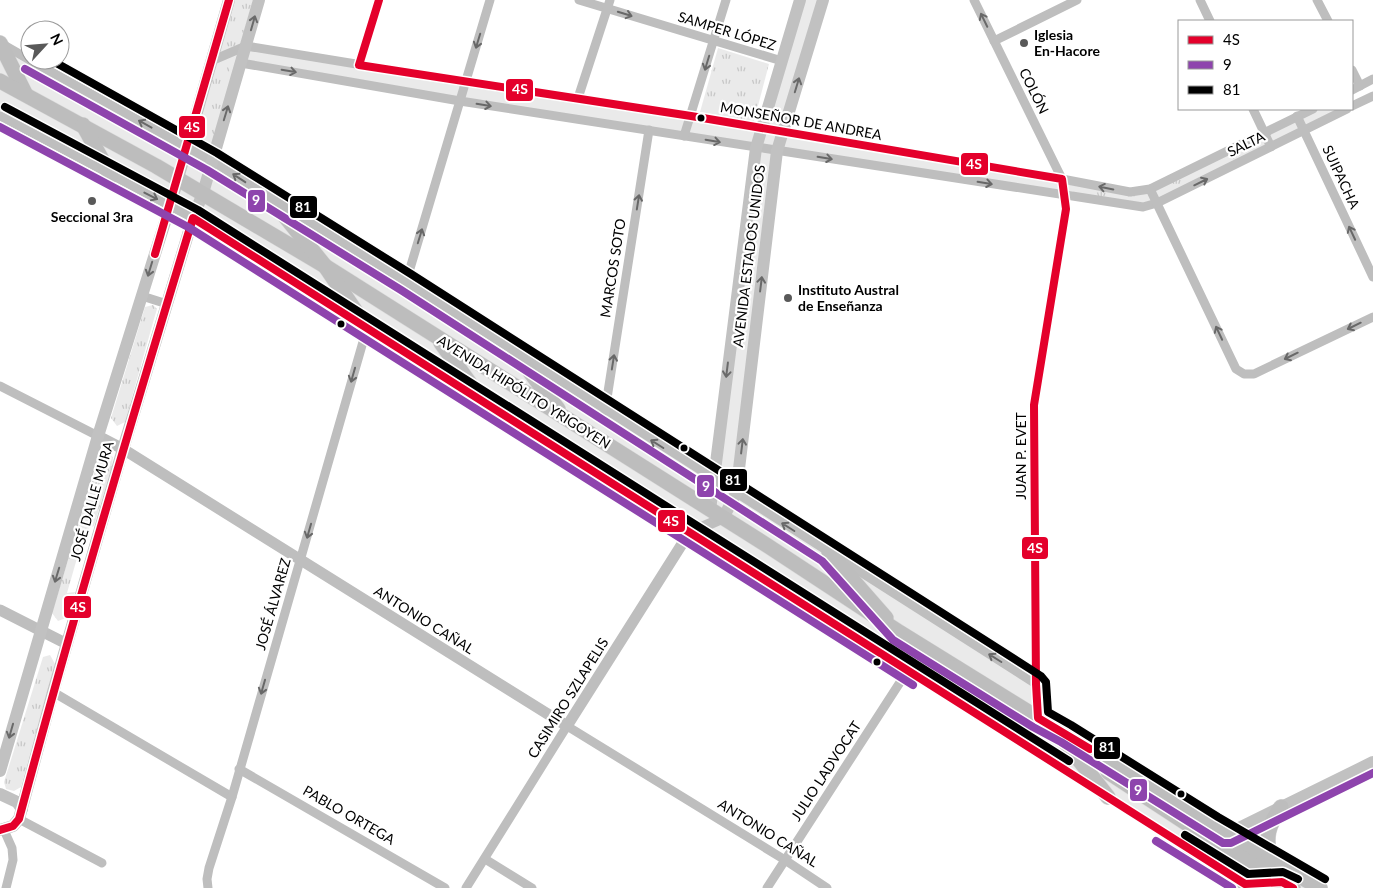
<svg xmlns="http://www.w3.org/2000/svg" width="1373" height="888" font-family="Lato,sans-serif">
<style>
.grass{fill:#eaeaea;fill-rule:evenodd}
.park{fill:url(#park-tufts)}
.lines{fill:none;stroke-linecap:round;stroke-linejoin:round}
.trunk-casing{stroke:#dbdbdb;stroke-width:16}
.minor{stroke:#bebebe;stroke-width:9}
.tertiary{stroke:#bebebe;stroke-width:11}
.secondary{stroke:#c1c1c1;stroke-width:12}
.trunk{stroke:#bdbdbd;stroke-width:15}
.bus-1-casing{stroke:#fff;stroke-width:11}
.bus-2-casing{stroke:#fff;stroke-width:11}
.bus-3-casing{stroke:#fff;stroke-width:11}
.bus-1{stroke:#e4002b;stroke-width:8}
.bus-2{stroke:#8e44ad;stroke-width:8}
.bus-3{stroke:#000;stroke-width:8}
.oneway{stroke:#686868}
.oneway2{stroke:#6a6a6a}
.poi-dot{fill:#595959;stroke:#fff;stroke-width:2}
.bus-dot{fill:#000;stroke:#fff;stroke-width:2}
.labels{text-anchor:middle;stroke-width:4.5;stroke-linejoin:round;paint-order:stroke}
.street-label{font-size:14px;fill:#000;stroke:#fff}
.poi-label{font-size:14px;font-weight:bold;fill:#000;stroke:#fff;text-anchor:start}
.line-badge{stroke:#fff;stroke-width:2}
.badge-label{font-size:14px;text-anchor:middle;font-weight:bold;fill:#fff}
</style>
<defs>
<pattern id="park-tufts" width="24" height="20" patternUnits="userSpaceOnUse" patternTransform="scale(1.25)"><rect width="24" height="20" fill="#eaeaea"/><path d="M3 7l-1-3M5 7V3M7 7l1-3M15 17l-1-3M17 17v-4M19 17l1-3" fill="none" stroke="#c7c7c7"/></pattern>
</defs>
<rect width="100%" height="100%" fill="#fff"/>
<!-- grass -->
<path class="grass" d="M800,0H823L783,131L1130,192L1150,189L1313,109H1347L1157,203L777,151L736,494L1036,684L1038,719L1320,888H1293L1245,884L193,218L0,116V43L187,147L219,35L246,46L762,129ZM241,63L756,148L713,479L212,160Z"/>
<!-- park -->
<g class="park">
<polygon points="234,0 253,0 241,42 236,50 220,51"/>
<polygon points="718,48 769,64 754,121 700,112"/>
<polygon points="218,64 224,64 228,66 230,72 211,145 194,137 210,70"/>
<polygon points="1249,143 1252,149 1171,191 1167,184"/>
<polygon points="1073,184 1145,193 1149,201 1142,204 1073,194"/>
<polygon points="153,305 157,309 154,319 125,422 117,426 111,418 145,307"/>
<polygon points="105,453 113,457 112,466 94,526 89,528 84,534 67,593 75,592 66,618 58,621 52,613 99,457"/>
<polygon points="50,655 55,664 21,787 14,791 6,789 4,782 43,657"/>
</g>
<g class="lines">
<!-- trunk casing -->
<g class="trunk-casing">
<g id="trunk">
<polyline points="0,43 25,93"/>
<polyline points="0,81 156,166 325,266 768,546 899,632 1038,718 1066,733 1213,826 1320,888"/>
<polyline points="83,125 111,176"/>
<polyline points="271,199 325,266 367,328"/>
<polyline points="441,343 484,403"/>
<polyline points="515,352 558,409"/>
<polyline points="829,553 886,618"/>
<polyline points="908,670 957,668"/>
<polyline points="1065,742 1108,797"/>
<polyline points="1108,772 1221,846 1293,888"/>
<polyline points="1190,850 1203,851 1221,846"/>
<path d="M1270,859C1265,836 1268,826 1281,807"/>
<polyline points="1245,884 1282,882"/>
</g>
</g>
<!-- minor -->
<g class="minor">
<polyline points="579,0 782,61"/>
<polyline points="974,0 1062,179 1066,209 1034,405 1036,684 1038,718"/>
<polyline points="1200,0 1210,21"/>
<polyline points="1317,0 1328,21"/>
<polyline points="994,41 1077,0"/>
<polyline points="2,44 30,60"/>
<polyline points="30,60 212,161 406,282 1036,684"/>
<polyline points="211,61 246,46 466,82 691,116 1062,179 1130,192 1150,189 1313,109"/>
<polyline points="241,63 460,101 1143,207 1157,203 1347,109"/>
<polyline points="359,65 379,0"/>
<polyline points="1352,70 1360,86"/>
<polyline points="1352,90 1373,79"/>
<polyline points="578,98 610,0"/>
<polyline points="1352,106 1373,96"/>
<polyline points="1253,109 1271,147"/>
<polyline points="0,116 193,218 1245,884"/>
<polyline points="1297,116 1373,277"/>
<polyline points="684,136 726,0"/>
<polyline points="1150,189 1236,369 1244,374 1254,374 1373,317"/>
<polyline points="406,282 490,0"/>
<polyline points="142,296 167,304"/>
<polyline points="0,386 98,436"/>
<polyline points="605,411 649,130"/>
<polyline points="53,692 232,797"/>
<polyline points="239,769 445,888"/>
<polyline points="19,819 102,863"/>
<polyline points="4,830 12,848 13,860 6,888"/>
<polyline points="485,859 532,888"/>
<polyline points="208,888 207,879 209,868 232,797 367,328"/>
<polyline points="466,888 567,726 785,860 827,888"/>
<polyline points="767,888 908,670"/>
</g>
<!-- tertiary -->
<g class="tertiary">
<polyline points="98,436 123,449 567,726 689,533 723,518"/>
<polyline points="0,610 67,644"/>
</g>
<!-- secondary -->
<g class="secondary">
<polyline points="710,510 756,148 800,0"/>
<polyline points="723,518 736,494 777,151 823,0"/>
<polyline points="0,771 98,436 170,206 229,0"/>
<polyline points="0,794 17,802 22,809"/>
<polyline points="0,830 13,826 19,819 53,692 123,449 193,218 203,193 259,0"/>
<polyline points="1224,842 1227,834 1373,762"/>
</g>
<!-- trunk -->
<use href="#trunk" class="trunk"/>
<!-- bus-1 casing -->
<g class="bus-1-casing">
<g id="bus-1">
<polyline points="379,0 359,65 691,116 1062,179 1066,209 1034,405 1036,684 1038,718 1090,749"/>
<polyline points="155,254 229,0"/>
<path d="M0,830L13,826L19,819C73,617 132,418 193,218L1245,884L1282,882L1293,888"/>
</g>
</g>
<!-- bus-2 casing -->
<g class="bus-2-casing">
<g id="bus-2">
<polyline points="25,69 207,170 401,290 822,561 893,640 1033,727 1061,742 1223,843 1231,843 1373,773"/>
<polyline points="0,127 188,227 913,685"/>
<polyline points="1156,841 1232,888"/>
</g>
</g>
<!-- bus-3 casing -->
<g class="bus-3-casing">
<g id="bus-3">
<polyline points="51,60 217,153 411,274 1041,676 1046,682 1048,712 1071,725 1218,817 1325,879"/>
<polyline points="5,107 198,210 1069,761"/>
<polyline points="1185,835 1248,874 1283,872 1298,879"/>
</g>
</g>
<!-- bus-1 -->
<use href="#bus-1" class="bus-1"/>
<!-- bus-2 -->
<use href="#bus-2" class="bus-2"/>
<!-- bus-3 -->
<use href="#bus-3" class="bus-3"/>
</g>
<!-- one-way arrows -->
<defs><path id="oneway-shaft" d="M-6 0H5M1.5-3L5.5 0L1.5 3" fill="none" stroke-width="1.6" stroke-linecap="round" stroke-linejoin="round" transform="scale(1.25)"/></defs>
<g class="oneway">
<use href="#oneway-shaft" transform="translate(625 14) rotate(17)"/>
<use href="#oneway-shaft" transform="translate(984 20) rotate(-116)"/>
<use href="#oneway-shaft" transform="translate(478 41) rotate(107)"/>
<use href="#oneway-shaft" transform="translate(707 63) rotate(107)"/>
<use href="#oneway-shaft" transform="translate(289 71) rotate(10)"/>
<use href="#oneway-shaft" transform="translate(484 105) rotate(9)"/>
<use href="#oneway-shaft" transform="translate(145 124) rotate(-151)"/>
<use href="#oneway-shaft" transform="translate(713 141) rotate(10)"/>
<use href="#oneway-shaft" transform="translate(825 158) rotate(9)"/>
<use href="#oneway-shaft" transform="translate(239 178) rotate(-147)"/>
<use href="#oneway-shaft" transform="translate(1201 182) rotate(-26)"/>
<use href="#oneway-shaft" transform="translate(985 183) rotate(9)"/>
<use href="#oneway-shaft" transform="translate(1106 188) rotate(-169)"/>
<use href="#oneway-shaft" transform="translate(151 196) rotate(27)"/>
<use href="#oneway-shaft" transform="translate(638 202) rotate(-81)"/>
<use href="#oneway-shaft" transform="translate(1352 233) rotate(-115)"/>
<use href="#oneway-shaft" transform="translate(420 236) rotate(-73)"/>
<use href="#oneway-shaft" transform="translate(1354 326) rotate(154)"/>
<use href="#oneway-shaft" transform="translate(1219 333) rotate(-115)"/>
<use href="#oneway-shaft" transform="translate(1291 356) rotate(154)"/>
<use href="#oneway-shaft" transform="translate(613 362) rotate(-81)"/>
<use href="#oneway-shaft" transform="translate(353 375) rotate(106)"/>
<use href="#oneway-shaft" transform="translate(657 444) rotate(-148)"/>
<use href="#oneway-shaft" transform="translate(788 527) rotate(-148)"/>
<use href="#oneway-shaft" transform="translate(309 531) rotate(106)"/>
<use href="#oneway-shaft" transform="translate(995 658) rotate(-148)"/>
<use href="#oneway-shaft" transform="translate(263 687) rotate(106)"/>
</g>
<g class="oneway2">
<use href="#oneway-shaft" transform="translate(253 23) rotate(-74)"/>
<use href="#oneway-shaft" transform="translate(797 85) rotate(-73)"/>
<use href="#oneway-shaft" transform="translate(226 113) rotate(-73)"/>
<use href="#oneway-shaft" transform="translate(150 269) rotate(107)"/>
<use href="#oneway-shaft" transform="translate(761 284) rotate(-83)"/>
<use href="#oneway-shaft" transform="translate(727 370) rotate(97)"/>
<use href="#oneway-shaft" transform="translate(742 446) rotate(-83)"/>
<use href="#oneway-shaft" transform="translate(57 575) rotate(107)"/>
<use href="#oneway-shaft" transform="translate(11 731) rotate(106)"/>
</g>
<!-- markers -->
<g class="poi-dot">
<circle cx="1024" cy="43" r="5"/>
<circle cx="92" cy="201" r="5"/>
<circle cx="788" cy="298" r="5"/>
</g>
<g class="bus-dot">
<circle cx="701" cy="118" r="4.5"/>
<circle cx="341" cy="324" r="4.5"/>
<circle cx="684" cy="448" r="4.5"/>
<circle cx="877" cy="662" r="4.5"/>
<circle cx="1181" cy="794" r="4.5"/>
</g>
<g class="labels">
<!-- street labels -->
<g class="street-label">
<text transform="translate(727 31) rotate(17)" y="5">SAMPER LÓPEZ</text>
<text transform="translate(1034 91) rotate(64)" y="5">COLÓN</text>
<text transform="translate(801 121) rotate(10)" y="5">MONSEÑOR DE ANDREA</text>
<text transform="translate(1246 144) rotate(-26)" y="5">SALTA</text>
<text transform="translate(1341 177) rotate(65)" y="5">SUIPACHA</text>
<text transform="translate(749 256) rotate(-83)" y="5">AVENIDA ESTADOS UNIDOS</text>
<text transform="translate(613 268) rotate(-81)" y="5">MARCOS SOTO</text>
<text transform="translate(524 392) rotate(32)" y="5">AVENIDA HIPÓLITO YRIGOYEN</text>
<text transform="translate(1021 456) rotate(-90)" y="5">JUAN P. EVET</text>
<text transform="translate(92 501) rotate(-74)" y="5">JOSÉ DALLE MURA</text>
<text transform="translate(273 604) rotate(-74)" y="5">JOSÉ ÁLVAREZ</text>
<text transform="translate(424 620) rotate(32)" y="5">ANTONIO CAÑAL</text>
<text transform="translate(568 698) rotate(-58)" y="5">CASIMIRO SZLAPELIS</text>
<text transform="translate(826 771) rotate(-57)" y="5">JULIO LADVOCAT</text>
<text transform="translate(349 815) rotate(30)" y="5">PABLO ORTEGA</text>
<text transform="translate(768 833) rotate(32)" y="5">ANTONIO CAÑAL</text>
</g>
<!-- poi labels -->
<g class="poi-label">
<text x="1034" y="40">Iglesia<tspan x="1034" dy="16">En-Hacore</tspan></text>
<text x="92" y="222" text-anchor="middle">Seccional 3ra</text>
<text x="798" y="295">Instituto Austral<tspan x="798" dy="16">de Enseñanza</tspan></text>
</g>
</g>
<g class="line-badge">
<rect x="505" y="78" width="29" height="24" rx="5" fill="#e4002b"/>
<rect x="178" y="115" width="28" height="24" rx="5" fill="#e4002b"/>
<rect x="960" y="152" width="29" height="24" rx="5" fill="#e4002b"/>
<rect x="247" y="189" width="19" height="24" rx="5" fill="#8e44ad"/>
<rect x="289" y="195" width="29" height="24" rx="5" fill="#000"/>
<rect x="719" y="468" width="29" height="24" rx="5" fill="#000"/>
<rect x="696" y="474" width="19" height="24" rx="5" fill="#8e44ad"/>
<rect x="657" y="509" width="29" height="24" rx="5" fill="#e4002b"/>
<rect x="1021" y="536" width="28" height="24" rx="5" fill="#e4002b"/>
<rect x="63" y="595" width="29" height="24" rx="5" fill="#e4002b"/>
<rect x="1093" y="736" width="28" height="24" rx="5" fill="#000"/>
<rect x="1129" y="778" width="19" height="24" rx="5" fill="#8e44ad"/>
</g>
<g class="badge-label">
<text x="520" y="94">4S</text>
<text x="192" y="132">4S</text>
<text x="974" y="169">4S</text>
<text x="256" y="205">9</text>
<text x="303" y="212">81</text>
<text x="733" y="485">81</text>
<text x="706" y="491">9</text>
<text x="671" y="526">4S</text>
<text x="1035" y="553">4S</text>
<text x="78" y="612">4S</text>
<text x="1107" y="752">81</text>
<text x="1138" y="795">9</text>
</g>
<!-- legend -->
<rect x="1178" y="20" width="175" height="90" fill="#ffffff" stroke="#999999"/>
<rect x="1188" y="36" width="25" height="8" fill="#e4002b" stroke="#999999"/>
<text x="1223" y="45" font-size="15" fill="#000000">4S</text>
<rect x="1188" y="61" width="25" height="8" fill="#8e44ad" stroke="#999999"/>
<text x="1223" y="70" font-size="15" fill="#000000">9</text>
<rect x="1188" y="86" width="25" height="8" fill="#000000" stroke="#999999"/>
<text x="1223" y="95" font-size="15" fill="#000000">81</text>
<!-- north arrow -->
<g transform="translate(45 45) rotate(64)"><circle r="24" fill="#ffffff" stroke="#999999"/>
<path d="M0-4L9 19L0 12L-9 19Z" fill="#595959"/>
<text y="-8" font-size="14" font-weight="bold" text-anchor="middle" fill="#000000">N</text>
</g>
</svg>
